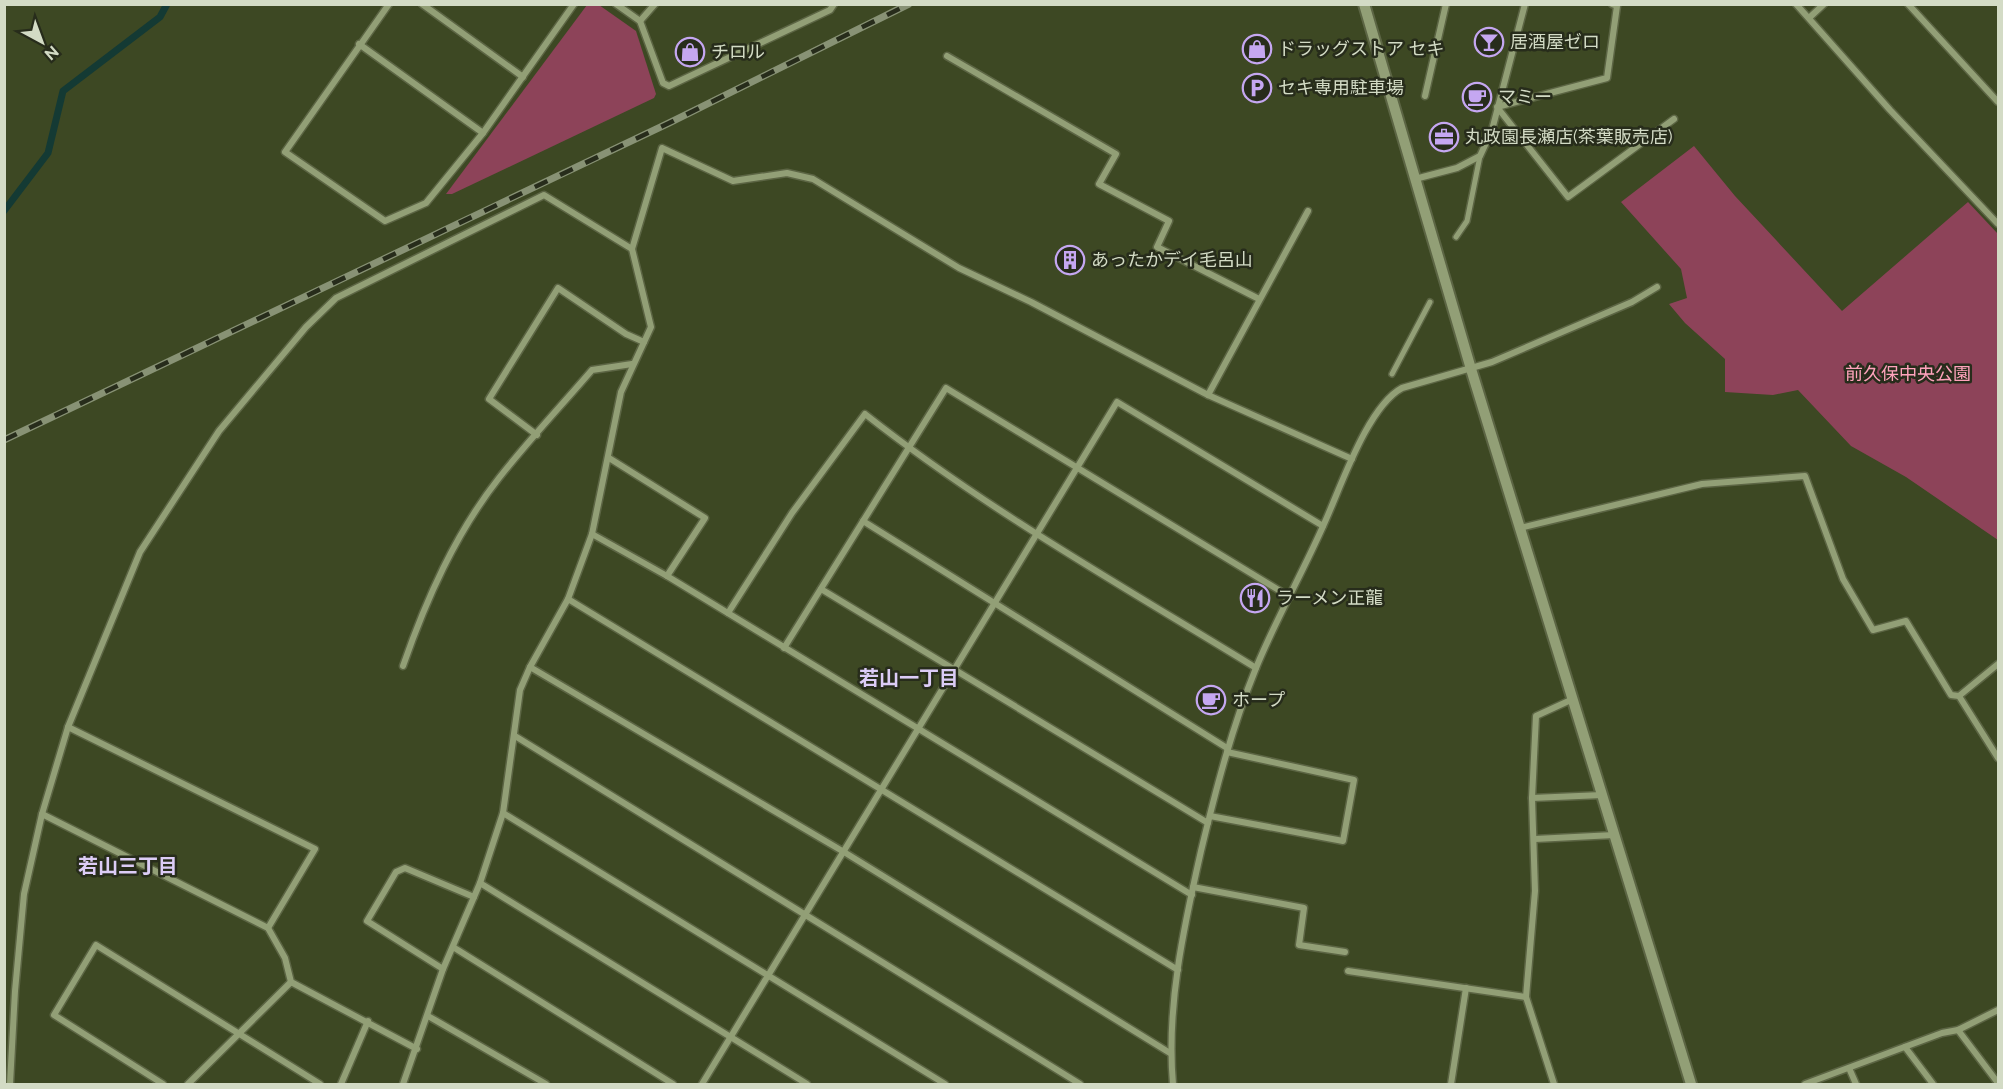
<svg xmlns="http://www.w3.org/2000/svg" width="2003" height="1089" font-family="Raleway,'Noto Sans JP',sans-serif">
<style>
.green{fill:#8d4359}
.lines{fill:none;stroke-linecap:round;stroke-linejoin:round}
.stream{stroke:#143a34;stroke-width:7}
.pedestrian-casing{stroke:#5c6544;stroke-width:8}
.minor-casing{stroke:#5c6544;stroke-width:9}
.tertiary-casing{stroke:#5c6544;stroke-width:14}
.pedestrian{stroke:#929f76;stroke-width:5}
.minor{stroke:#929f76;stroke-width:6}
.tertiary{stroke:#929f76;stroke-width:10}
.rail-casing{stroke:#889275;stroke-width:7}
.rail{stroke:#272c1b;stroke-width:4.5;stroke-dasharray:14;stroke-linecap:butt}
.labels{text-anchor:middle;stroke-width:5;stroke-linejoin:round;paint-order:stroke}
.poi-label{font-size:18px;fill:#d3dbc5;stroke:#272c1b;text-anchor:start}
.park-label{font-size:18px;fill:#ffa3bc;stroke:#272c1b}
.neighbourhood-label{font-size:20px;font-weight:bold;fill:#dcccf6;stroke:#272c1b}
</style>
<rect width="100%" height="100%" fill="#3d4823"/>
<!-- green -->
<g class="green">
<polygon points="587,5 599,5 636,31 656,94 654,98 452,194 446,194"/>
<polygon points="1694,146 1735,196 1842,311 1968,202 1998,234 1998,540 1906,477 1851,446 1798,390 1773,395 1725,392 1725,359 1685,323 1669,304 1687,298 1681,269 1621,202"/>
</g>
<g class="lines">
<!-- stream -->
<polyline class="stream" points="4,211 48,153 63,91 160,17 167,4"/>
<!-- pedestrian casing -->
<g class="pedestrian-casing">
<g id="pedestrian">
<polyline points="1456,237 1467,221 1480,156"/>
<polyline points="1392,374 1430,302"/>
</g>
</g>
<!-- minor casing -->
<g class="minor-casing">
<g id="minor">
<polyline points="389,4 285,152 385,221 426,203 483,133 574,4"/>
<polyline points="422,4 523,77"/>
<polyline points="616,4 640,21 663,83 669,86 830,10 834,4"/>
<polyline points="1612,4 1617,6 1607,78 1497,107 1568,197 1674,119"/>
<polyline points="1796,4 1890,110 1998,224"/>
<polyline points="1908,4 1998,102"/>
<polyline points="1809,18 1824,4"/>
<polyline points="640,21 655,4"/>
<polyline points="359,44 483,133"/>
<polyline points="947,56 1116,154 1099,184 1169,221 1157,247 1259,299"/>
<polyline points="1425,96 1446,4"/>
<polyline points="1415,179 1457,168 1480,156 1492,130 1525,4"/>
<polyline points="632,249 662,148 733,181 787,173 813,179 959,268 1031,302 1208,395 1352,459"/>
<polyline points="1208,395 1308,211"/>
<polyline points="537,435 489,399 558,288 626,334 644,342"/>
<polyline points="609,458 705,518 667,576"/>
<polyline points="863,521 1227,748"/>
<polyline points="1520,528 1702,484 1805,476 1843,579 1873,630 1906,621 1951,695 1959,696 1998,758"/>
<polyline points="592,534 667,576 1192,895"/>
<polyline points="821,589 1208,823"/>
<polyline points="568,599 1178,970"/>
<path d="M728,613L792,513L865,414C987,510 1124,587 1256,668"/>
<polyline points="784,648 946,388 1290,597"/>
<path d="M403,666C426,600 455,534 499,478C528,441 561,406 592,370L632,364"/>
<polyline points="530,667 844,852 1170,1053"/>
<polyline points="1959,696 1998,664"/>
<polyline points="68,727 315,849 268,928"/>
<polyline points="515,736 1080,1084"/>
<polyline points="1532,798 1602,795"/>
<polyline points="503,813 945,1084"/>
<polyline points="42,814 268,928 285,958 291,982 417,1049"/>
<polyline points="1210,816 1343,841 1354,780 1227,752"/>
<polyline points="1535,839 1614,835"/>
<polyline points="480,883 807,1084"/>
<polyline points="1193,887 1304,908 1299,945 1345,952"/>
<polyline points="453,947 673,1084"/>
<polyline points="443,969 367,921 396,872 405,868 474,897"/>
<polyline points="1348,971 1526,997"/>
<polyline points="428,1016 546,1084"/>
<polyline points="1958,1030 1998,1083"/>
<polyline points="1905,1047 1933,1084"/>
<polyline points="1849,1068 1856,1084"/>
<polyline points="10,1084 15,991 24,894 42,814 68,727 140,552 219,431 306,327 336,298 544,195 632,249 651,327 621,392 592,534 568,599 530,667 520,690 503,813 480,883 443,969 403,1084"/>
<polyline points="163,1084 54,1015 96,945 320,1084"/>
<polyline points="188,1084 291,982"/>
<polyline points="341,1084 368,1021"/>
<polyline points="702,1084 1117,402 1323,526"/>
<path d="M1173,1084C1166,1007 1184,926 1201,851C1216,789 1232,727 1256,668C1276,619 1303,572 1324,524C1341,487 1367,407 1402,388L1492,362L1632,302L1657,287"/>
<polyline points="1451,1084 1466,988"/>
<polyline points="1554,1084 1526,997 1535,891 1532,798 1536,716 1573,699"/>
<polyline points="1805,1084 1942,1033 1958,1030 1998,1010"/>
</g>
</g>
<!-- tertiary casing -->
<g class="tertiary-casing">
<polyline id="tertiary" points="1364,4 1471,369 1691,1084"/>
</g>
<!-- pedestrian -->
<use href="#pedestrian" class="pedestrian"/>
<!-- minor -->
<use href="#minor" class="minor"/>
<!-- tertiary -->
<use href="#tertiary" class="tertiary"/>
<!-- rail casing -->
<g class="rail-casing">
<polyline id="rail" points="4,440 669,123 909,4"/>
</g>
<!-- rail -->
<use href="#rail" class="rail"/>
</g>
<!-- icons -->
<defs>
<g id="bar-ring" transform="scale(1.5)"><circle r="9.5" fill="#272c1b" stroke="#c5a7f1" stroke-width="1.5"/><path d="M-6-5H6L.8 .8V4.5H3.5V6h-7V4.5H-.8V.8Z" fill="#c5a7f1"/></g>
<g id="shop-ring" transform="scale(1.5)"><circle r="9.5" fill="#272c1b" stroke="#c5a7f1" stroke-width="1.5"/><path d="M-5-2.5h2.3a2.7 3.5 0 0 1 5.4 0H5L5.5 6h-11ZM-1.5-2.5h3a1.5 2.3 0 0 0-3 0Z" fill="#c5a7f1"/></g>
<g id="parking-ring" transform="scale(1.5)"><circle r="9.5" fill="#272c1b" stroke="#c5a7f1" stroke-width="1.5"/><path d="M-3.5-5.5H1a3.5 3.5 0 0 1 0 7H-1V5.5H-3.5ZM-1-3.4V-.6H.8a1.4 1.4 0 0 0 0-2.8Z" fill="#c5a7f1"/></g>
<g id="cafe-ring" transform="scale(1.5)"><circle r="9.5" fill="#272c1b" stroke="#c5a7f1" stroke-width="1.5"/><path d="M-5.5-4.5H6V0H3Q3 3.5 0 3.5H-2.5Q-5.5 3.5-5.5 0ZM3-3.2v2h1.7v-2ZM-6 4.5H4V6H-6Z" fill="#c5a7f1"/></g>
<g id="office-ring" transform="scale(1.5)"><circle r="9.5" fill="#272c1b" stroke="#c5a7f1" stroke-width="1.5"/><path d="M-6-3h4V-5.5h4V-3h4V5H-6ZM-1-4.5V-3h2v-1.5ZM-6 0V1H6V0Z" fill="#c5a7f1"/></g>
<g id="building-ring" transform="scale(1.5)"><circle r="9.5" fill="#272c1b" stroke="#c5a7f1" stroke-width="1.5"/><path d="M-4-6H4V6H1V3H-1V6H-4ZM-2.5-4.3h1.7v1.8h-1.7ZM.8-4.3h1.7v1.8H.8ZM-2.5-1h1.7V.8h-1.7ZM.8-1h1.7V.8H.8Z" fill="#c5a7f1"/></g>
<g id="restaurant-ring" transform="scale(1.5)"><circle r="9.5" fill="#272c1b" stroke="#c5a7f1" stroke-width="1.5"/><path d="M-5-6h1v4h1v-4h1v4h1v-4h1v5L-1.5 .5V6h-2V.5L-5-1ZM5-6V6H3V1.5H1.5Q1.5-4 5-6Z" fill="#c5a7f1"/></g>
</defs>
<g fill-rule="evenodd">
<use href="#bar-ring" x="1489" y="42"/>
<use href="#shop-ring" x="1257" y="49"/>
<use href="#shop-ring" x="690" y="52"/>
<use href="#parking-ring" x="1257" y="88"/>
<use href="#cafe-ring" x="1477" y="97"/>
<use href="#office-ring" x="1444" y="137"/>
<use href="#building-ring" x="1070" y="260"/>
<use href="#restaurant-ring" x="1255" y="598"/>
<use href="#cafe-ring" x="1211" y="700"/>
</g>
<g class="labels">
<!-- poi labels -->
<g class="poi-label">
<text x="1510" y="48">居酒屋ゼロ</text>
<text x="1278" y="55">ドラッグストア セキ</text>
<text x="711" y="58">チロル</text>
<text x="1278" y="94">セキ専用駐車場</text>
<text x="1498" y="103">マミー</text>
<text x="1465" y="143">丸政園長瀬店(茶葉販売店)</text>
<text x="1091" y="266">あったかデイ毛呂山</text>
<text x="1276" y="604">ラーメン正龍</text>
<text x="1232" y="706">ホープ</text>
</g>
<!-- park labels -->
<g class="park-label">
<text x="1908" y="380">前久保中央公園</text>
</g>
<!-- neighbourhood labels -->
<g class="neighbourhood-label">
<text x="909" y="685">若山一丁目</text>
<text x="128" y="873">若山三丁目</text>
</g>
</g>
<!-- border -->
<rect width="2003" height="1089" fill="none" stroke="#d3dbc5" stroke-width="12"/>
<!-- north arrow -->
<g transform="translate(42 42) rotate(139)" stroke="#272c1b" stroke-width="4.5" paint-order="stroke">
<path d="M0-4.5L10 22L0 15L-10 22Z" fill="#d3dbc5"/>
<text y="-9" font-size="16" font-weight="bold" text-anchor="middle" fill="#d3dbc5">N</text>
</g>
</svg>
